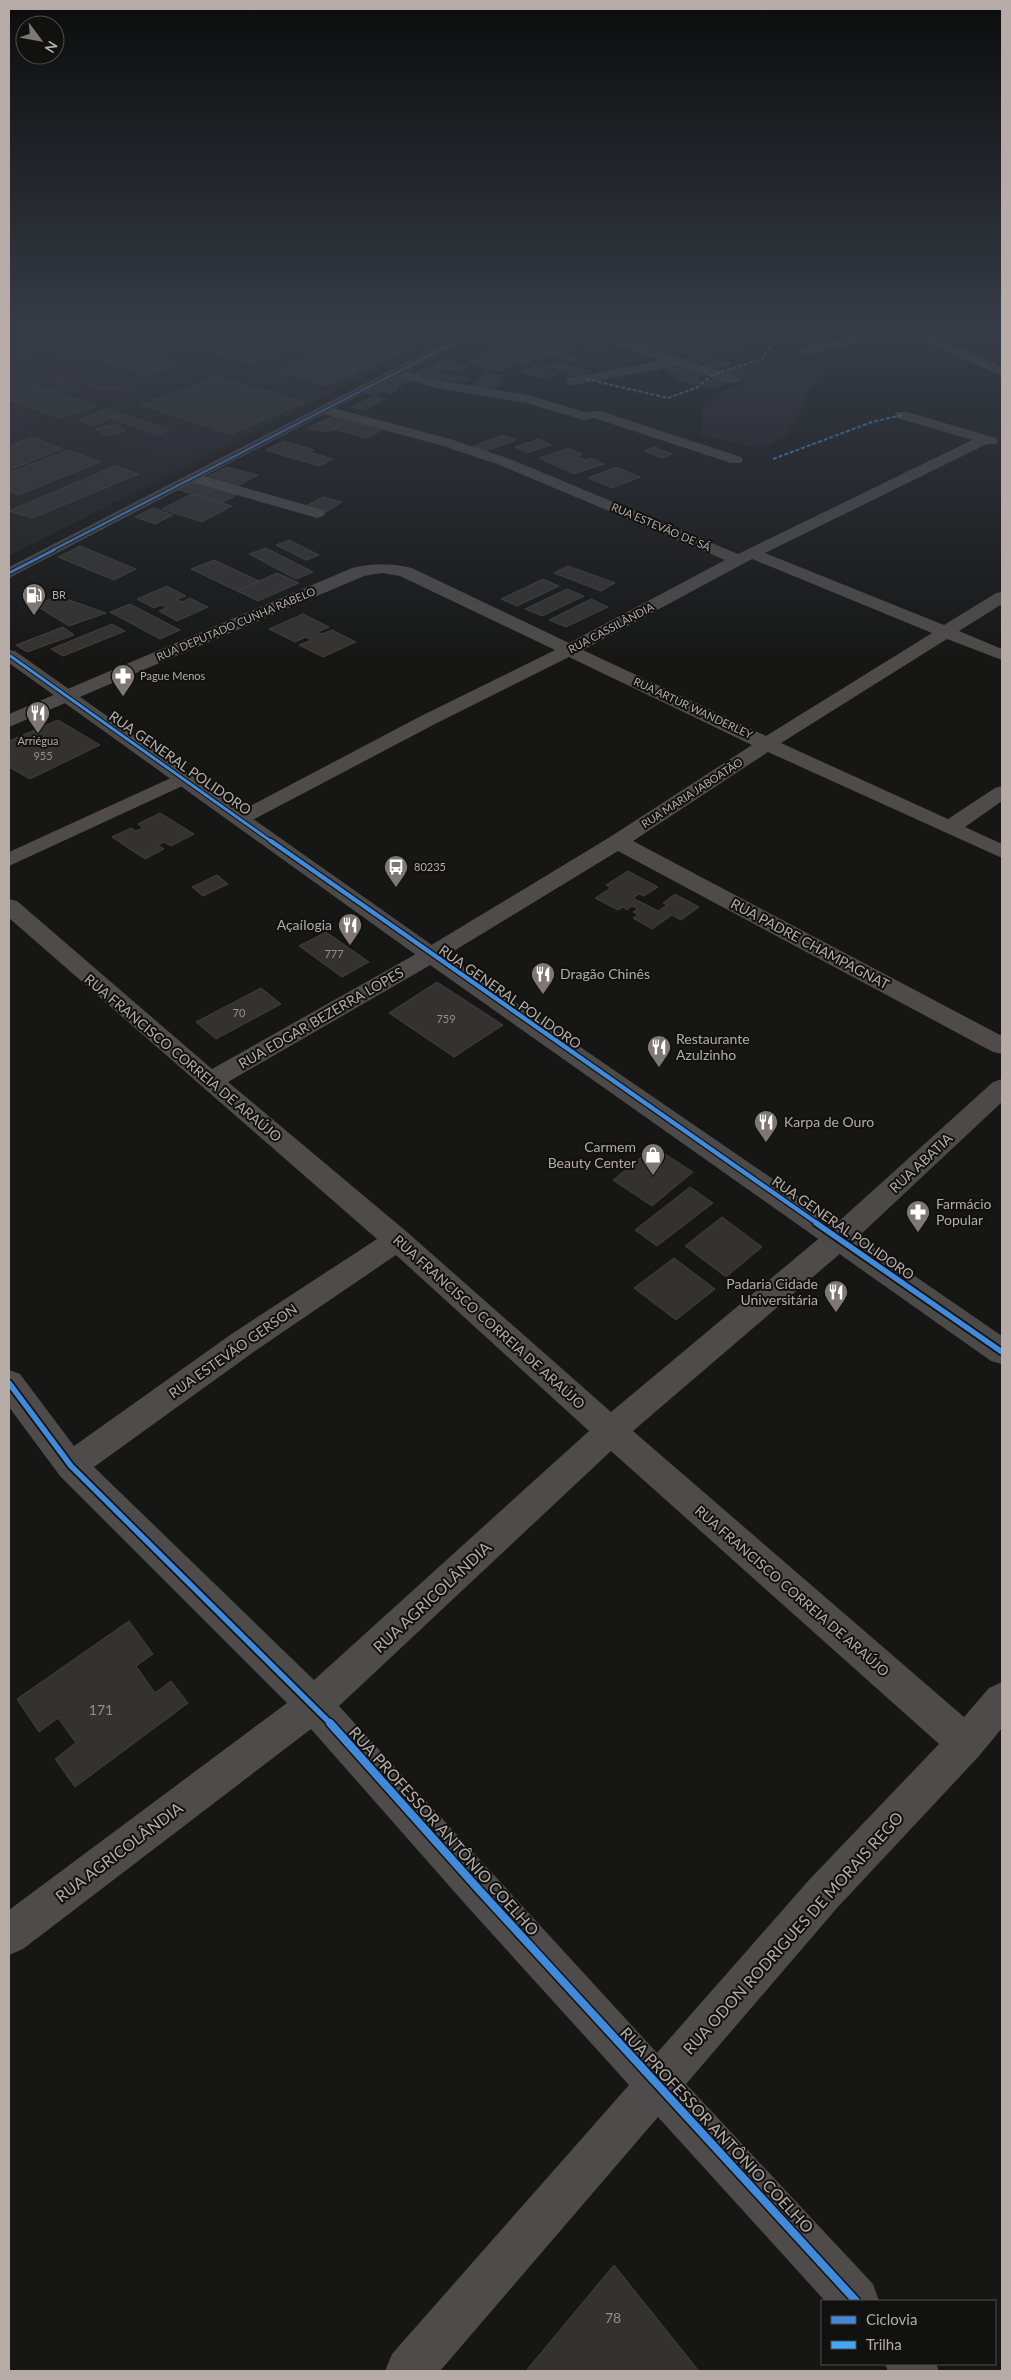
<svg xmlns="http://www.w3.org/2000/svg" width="1011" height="2380" font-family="Lato,sans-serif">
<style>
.built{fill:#21201f}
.green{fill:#262128}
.water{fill:#3f3030}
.building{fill:#343231;stroke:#42403e}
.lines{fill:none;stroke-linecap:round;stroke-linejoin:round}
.street{fill:#4e4b4a;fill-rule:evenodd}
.secondary{fill:#4c4949;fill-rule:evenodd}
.quiet{stroke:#3fa9f5;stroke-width:2;stroke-dasharray:4 2;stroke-linecap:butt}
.cycleway-far4-casing{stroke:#111110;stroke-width:4.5}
.cycleway-far3-casing{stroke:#111110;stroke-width:5}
.cycleway-far2-casing{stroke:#111110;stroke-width:7}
.cycleway-far1-casing{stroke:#111110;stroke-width:9}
.cycleway-casing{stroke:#111110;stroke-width:11}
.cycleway-far4{stroke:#408adc;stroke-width:2.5}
.cycleway-far3{stroke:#408adc;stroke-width:3}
.cycleway-far2{stroke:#408adc;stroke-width:4.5}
.cycleway-far1{stroke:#408adc;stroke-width:5.5}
.cycleway{stroke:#408adc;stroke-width:8}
.labels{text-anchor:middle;stroke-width:4;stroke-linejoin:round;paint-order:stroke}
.far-street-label{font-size:11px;fill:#b6aba7;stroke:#111110}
.far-poi-label{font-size:11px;fill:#b6aba7;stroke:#111110;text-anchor:start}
.number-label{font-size:11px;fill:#968d8a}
.street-label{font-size:14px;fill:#b6aba7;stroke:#111110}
.poi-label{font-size:14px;fill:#b6aba7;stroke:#111110;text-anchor:start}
.near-number-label{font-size:14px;fill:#968d8a}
.near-street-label{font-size:16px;fill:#b6aba7;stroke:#111110}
</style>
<rect width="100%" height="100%" fill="#161615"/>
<!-- built -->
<polygon class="built" points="9,328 460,328 9,556"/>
<!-- green -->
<g class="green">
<polygon points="230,328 263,328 207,350 186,345"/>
<polygon points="611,328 765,328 737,355 708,360"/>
<polygon points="81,332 101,336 9,367 9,355"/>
<polygon points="64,350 163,381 99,405 9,373 9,371 52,363 56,360 54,354"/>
<polygon points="760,359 823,364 819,377 807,395 797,422 785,436 761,448 700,435 703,424 701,408 715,394 744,384 736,378 747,373 738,367"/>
<polygon points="9,404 51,419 9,435"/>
<polygon points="182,418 240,436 179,465 118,444 147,431 168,430 161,427"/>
</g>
<!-- water -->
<path class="water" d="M60,375L69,379L76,378C85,388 106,383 120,386C110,398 92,385 79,384C69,383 54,384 44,380L48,377Z"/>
<!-- building -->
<g class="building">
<polygon points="148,328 181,328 158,337 139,331"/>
<polygon points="191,328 227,328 185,345 164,339"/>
<polygon points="265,328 310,328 400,353 327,386 303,379 362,354 358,353 299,378 277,372 337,347 311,341 252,364 231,358 292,335 286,333 225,357 206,351"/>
<polygon points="375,328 418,328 383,343 357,336"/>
<polygon points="375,328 355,333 338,329 338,328"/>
<polygon points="503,328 538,328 521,335"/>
<polygon points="542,328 564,332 538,341 521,336"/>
<polygon points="608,329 618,333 606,336 597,334"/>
<polygon points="565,332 578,337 564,342 551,337"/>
<polygon points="507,334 517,337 494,345 484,342"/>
<polygon points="625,335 635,338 626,341 615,339"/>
<polygon points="578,337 588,340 559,350 550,347"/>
<polygon points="101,339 182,363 149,376 67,350"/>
<polygon points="520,339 531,342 508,350 497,347"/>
<polygon points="640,339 655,344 645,347 630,343"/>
<polygon points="596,343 606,346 592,351 582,348"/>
<polygon points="536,344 547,347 524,355 513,352"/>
<polygon points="655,344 667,348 658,351 645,347"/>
<polygon points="550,348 561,352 538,360 527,356"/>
<polygon points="491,350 532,362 522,366 481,354"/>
<polygon points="564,353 580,358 572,361 556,356"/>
<polygon points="693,356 706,360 694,365 681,362"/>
<polygon points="481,357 511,366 498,372 468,363"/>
<polygon points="442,360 466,366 457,371 446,368 438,372 420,371"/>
<polygon points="721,360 731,364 715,369 705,365"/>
<polygon points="559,362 589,371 576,376 546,367"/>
<polygon points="534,367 558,374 546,379 522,371"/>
<polygon points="678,367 706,374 695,379 667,371"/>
<polygon points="735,368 746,371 733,377 721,373"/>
<polygon points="418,372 449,375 442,382 421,378 423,375 415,374"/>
<polygon points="485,373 503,376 498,381 479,378"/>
<polygon points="9,375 96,406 61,418 9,400"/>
<polygon points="452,375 470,378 465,382 447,380"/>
<polygon points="680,375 695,379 702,381 696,384 674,378"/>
<polygon points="216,376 298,400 305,402 231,434 141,405"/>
<polygon points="397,377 410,380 394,388 398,389 391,393 383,391 374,395 364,393"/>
<polygon points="715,378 728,381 715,389 702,386"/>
<polygon points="480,379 501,382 494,388 473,385"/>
<polygon points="373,396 385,399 376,404 364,401"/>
<polygon points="362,402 374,405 364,410 352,407"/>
<polygon points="106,409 122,414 94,425 79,420"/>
<polygon points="122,414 150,423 169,430 157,435 110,418"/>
<polygon points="334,416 351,420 338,427 321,422"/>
<polygon points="350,420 360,424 382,430 367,438 337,430 329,431"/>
<polygon points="319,422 321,422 337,426 326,432 308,428"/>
<polygon points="116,424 125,431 105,436 96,429"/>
<polygon points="503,435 516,440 486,451 473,446"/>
<polygon points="32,437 62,449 9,470 9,446"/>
<polygon points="539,439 551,445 527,453 515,447"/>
<polygon points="284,441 314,450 295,459 266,450"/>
<polygon points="654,447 672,454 662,458 644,451"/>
<polygon points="569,448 582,454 578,456 586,460 591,458 604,464 574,474 539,458"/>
<polygon points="68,450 100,462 18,495 9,491 9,473"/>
<polygon points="309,452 333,459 319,466 295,459"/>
<polygon points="115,466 139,474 32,518 9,511"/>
<polygon points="227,467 258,475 234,488 202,479"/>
<polygon points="616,467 640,477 612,488 588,478"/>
<polygon points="197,481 216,487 199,496 179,490"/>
<polygon points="216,487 239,493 222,503 199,496"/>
<polygon points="192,494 232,506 202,522 162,509"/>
<polygon points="323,497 342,502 324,513 304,507"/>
<polygon points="153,508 173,515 155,524 135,517"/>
<polygon points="289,540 319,555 306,560 276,545"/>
<polygon points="80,546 136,569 114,580 58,557"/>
<polygon points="266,548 313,572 296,579 249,554"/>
<polygon points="214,560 259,581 237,591 191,569"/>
<polygon points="568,566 615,583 601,591 554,573"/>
<polygon points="277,573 299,583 258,601 237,591"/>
<polygon points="543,579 559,586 517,606 501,599"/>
<polygon points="167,586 186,596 177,599 182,602 190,598 208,607 177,621 159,611 167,608 161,605 154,608 137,599"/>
<polygon points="567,589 584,596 542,616 525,609"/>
<polygon points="58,596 106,613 69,626 35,605"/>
<polygon points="591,599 608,607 566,627 549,620"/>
<polygon points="130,604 180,630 160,639 110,612"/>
<polygon points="303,614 329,627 318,632 322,634 332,630 356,642 323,657 299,645 311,640 306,637 295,642 269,629"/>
<polygon points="112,624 125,631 63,656 51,649"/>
<polygon points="63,627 74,635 27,652 16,645"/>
<polygon points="58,720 100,745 30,779 9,767 9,741"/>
<polygon points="160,813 194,834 171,846 164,842 158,845 164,849 145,859 112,837 131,828 136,831 143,828 138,824"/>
<polygon points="628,871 658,887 644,896 639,894 633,898 658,911 667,905 663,903 675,894 699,907 681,920 672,915 652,929 633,918 638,915 633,912 638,909 632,906 627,910 623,907 618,910 595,898 611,888 606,885"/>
<polygon points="217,875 228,884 203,896 192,887"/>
<polygon points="326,932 369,962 342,977 299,946"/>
<polygon points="437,982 503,1025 454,1057 389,1013"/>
<polygon points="261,988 281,1004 216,1039 196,1022"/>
<polygon points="654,1147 693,1172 652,1206 613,1180"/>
<polygon points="690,1187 713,1203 657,1246 635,1230"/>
<polygon points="722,1217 762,1247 726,1277 685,1246"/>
<polygon points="674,1258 715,1289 676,1320 634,1288"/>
<polygon points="129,1621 153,1654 136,1666 155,1693 171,1681 188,1703 75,1787 55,1759 76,1743 58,1718 39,1732 17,1699"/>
<polygon points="614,2265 699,2371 526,2371"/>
</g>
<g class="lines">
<!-- street -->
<g class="street">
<polygon points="566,328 586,328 739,377 741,380 734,384 676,366 573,385 568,384 566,381 568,378 661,361"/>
<polygon points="890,328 916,328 1002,367 1002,376 904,333 803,355 797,351 803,347"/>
<polygon points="398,369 438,380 528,395 585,412 600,411 741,457 743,460 741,463 731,463 594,418 584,420 526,403 437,388 393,376 391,373 393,370"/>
<path d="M326,406L450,439L510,459L738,554L972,440L897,418L895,415L897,412H907L996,438L998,441L996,444H987L765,553L944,625L996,593L1002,592V604L959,631L1002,649V660L947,639L781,743L948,819L995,788L1002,786V801L965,827L1002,844V858L768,752L633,841L1002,1036V1054L993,1052L618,851L439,960L228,1082L407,1232L611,1412L829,1230L839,1227L849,1230L853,1238L849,1246L633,1431L964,1717L989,1688L1002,1682V1728L979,1756L837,1908L686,2084L873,2284L879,2301H825L658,2117L440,2371H385L392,2354L629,2085L466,1905L311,1729L23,1949L9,1955V1910L287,1703L60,1476L9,1407V1370L20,1374L74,1446L233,1333L377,1239L9,918V899L17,901L212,1069L423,950L610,837L752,745L569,657L435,724L247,823L240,825L233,823L229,819L233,815L421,716L555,650L400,576L382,573L364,576L9,727V714L352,568C373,563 391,563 412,568L569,643L725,560L500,465L440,445L321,413L319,410ZM752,559L932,633L766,736L583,650ZM396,1255L589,1431L314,1680L94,1467L255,1351ZM611,1451L939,1744L809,1880L657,2053L339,1706Z"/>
<polygon points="193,473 323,510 325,513 323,516 317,518 188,481 185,478 188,475"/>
<polygon points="184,772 191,774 194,778 191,782 9,866 9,852"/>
<polygon points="885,2364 936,2364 939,2371 888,2371"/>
</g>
<!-- secondary -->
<g class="secondary">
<polygon points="473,328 489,328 9,578 9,567"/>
<polygon points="9,650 15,651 439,950 837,1223 993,1082 1002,1079 1002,1102 858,1237 1002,1336 1002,1364 991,1361 423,960 9,663"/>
</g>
<!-- quiet -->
<g class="quiet">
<polyline points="793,328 841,343"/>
<polyline points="586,379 668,398 696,388 714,374 762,359 771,345 789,328"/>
<polyline points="773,459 872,422 902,415"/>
</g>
<!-- cycleway-far4 casing -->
<g class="cycleway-far4-casing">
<polyline id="cycleway-far4" points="51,551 483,328"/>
</g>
<!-- cycleway-far3 casing -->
<g class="cycleway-far3-casing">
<g id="cycleway-far3">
<polyline points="9,573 54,550"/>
<polyline points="9,655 272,842"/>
</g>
</g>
<!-- cycleway-far2 casing -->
<g class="cycleway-far2-casing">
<polyline id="cycleway-far2" points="271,841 818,1224"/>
</g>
<!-- cycleway-far1 casing -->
<g class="cycleway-far1-casing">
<g id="cycleway-far1">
<polyline points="816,1223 1002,1352"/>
<polyline points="9,1383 71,1466 331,1724"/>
</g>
</g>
<!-- cycleway casing -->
<g class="cycleway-casing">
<polyline id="cycleway" points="330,1723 480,1891 856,2301"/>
</g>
<!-- cycleway-far4 -->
<use href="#cycleway-far4" class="cycleway-far4"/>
<!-- cycleway-far3 -->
<use href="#cycleway-far3" class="cycleway-far3"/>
<!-- cycleway-far2 -->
<use href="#cycleway-far2" class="cycleway-far2"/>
<!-- cycleway-far1 -->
<use href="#cycleway-far1" class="cycleway-far1"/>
<!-- cycleway -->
<use href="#cycleway" class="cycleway"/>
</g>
<!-- sky -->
<linearGradient id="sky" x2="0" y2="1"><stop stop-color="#0c0c0c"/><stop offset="0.5" stop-color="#363c46"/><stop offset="1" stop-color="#363c46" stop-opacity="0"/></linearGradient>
<rect width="1011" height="662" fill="url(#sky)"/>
<!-- icons -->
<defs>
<g id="fuel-pin" transform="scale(1.25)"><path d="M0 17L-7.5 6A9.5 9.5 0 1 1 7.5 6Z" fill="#7e7774" stroke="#111110"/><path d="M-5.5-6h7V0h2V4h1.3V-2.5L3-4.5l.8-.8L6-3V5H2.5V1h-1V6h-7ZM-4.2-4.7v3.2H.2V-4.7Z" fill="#fff"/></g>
<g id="pharmacy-pin" transform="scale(1.25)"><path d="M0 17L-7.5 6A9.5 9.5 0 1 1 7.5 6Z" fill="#7e7774" stroke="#111110"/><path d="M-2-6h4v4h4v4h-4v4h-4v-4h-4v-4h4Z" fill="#fff"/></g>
<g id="restaurant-pin" transform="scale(1.25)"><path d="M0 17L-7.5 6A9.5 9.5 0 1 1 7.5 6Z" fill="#7e7774" stroke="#111110"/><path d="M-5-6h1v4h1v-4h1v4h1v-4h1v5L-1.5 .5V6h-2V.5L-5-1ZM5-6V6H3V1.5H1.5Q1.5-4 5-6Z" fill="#fff"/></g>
<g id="bus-pin" transform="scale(1.25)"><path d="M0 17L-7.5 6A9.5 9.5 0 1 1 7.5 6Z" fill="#7e7774" stroke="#111110"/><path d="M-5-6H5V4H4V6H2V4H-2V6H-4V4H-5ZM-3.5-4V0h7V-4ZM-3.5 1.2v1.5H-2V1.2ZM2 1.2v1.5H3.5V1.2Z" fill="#fff"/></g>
<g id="shop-pin" transform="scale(1.25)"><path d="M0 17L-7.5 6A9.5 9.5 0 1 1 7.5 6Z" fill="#7e7774" stroke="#111110"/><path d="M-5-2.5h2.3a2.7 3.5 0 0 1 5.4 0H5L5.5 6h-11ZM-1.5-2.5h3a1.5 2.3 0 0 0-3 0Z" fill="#fff"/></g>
</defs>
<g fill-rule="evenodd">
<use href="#fuel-pin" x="34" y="595"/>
<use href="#pharmacy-pin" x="123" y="676"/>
<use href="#restaurant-pin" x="38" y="713"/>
<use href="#bus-pin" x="396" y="867"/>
<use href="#restaurant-pin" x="350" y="925"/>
<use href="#restaurant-pin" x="543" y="974"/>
<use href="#restaurant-pin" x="659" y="1047"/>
<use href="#restaurant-pin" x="766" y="1122"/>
<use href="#shop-pin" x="653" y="1155"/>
<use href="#pharmacy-pin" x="918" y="1212"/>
<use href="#restaurant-pin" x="836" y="1292"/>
</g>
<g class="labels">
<!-- far-street labels -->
<g class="far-street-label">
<text transform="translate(661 527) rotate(23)" y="4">RUA ESTEVÃO DE SÁ</text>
<text transform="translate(236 624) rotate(-23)" y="4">RUA DEPUTADO CUNHA RABELO</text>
<text transform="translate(611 628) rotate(-28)" y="4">RUA CASSILÂNDIA</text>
<text transform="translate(693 708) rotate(25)" y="4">RUA ARTUR WANDERLEY</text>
<text transform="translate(692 793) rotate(-33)" y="4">RUA MARIA JABOATÃO</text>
</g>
<!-- far-poi labels -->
<g class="far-poi-label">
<text x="52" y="599">BR</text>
<text x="140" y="680">Pague Menos</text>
<text x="38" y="745" text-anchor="middle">Arriégua</text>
<text x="414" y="871">80235</text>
</g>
<!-- number labels -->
<g class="number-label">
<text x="43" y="760">955</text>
<text x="334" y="958">777</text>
<text x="239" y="1017">70</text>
<text x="446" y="1023">759</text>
</g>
<!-- street labels -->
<g class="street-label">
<text transform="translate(180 763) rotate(35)" y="5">RUA GENERAL POLIDORO</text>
<text transform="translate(810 944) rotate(28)" y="5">RUA PADRE CHAMPAGNAT</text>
<text transform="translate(510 997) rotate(35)" y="5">RUA GENERAL POLIDORO</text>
<text transform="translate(321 1018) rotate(-30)" y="5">RUA EDGAR BEZERRA LOPES</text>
<text transform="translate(183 1058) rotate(40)" y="5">RUA FRANCISCO CORREIA DE ARAÚJO</text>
<text transform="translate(921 1163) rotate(-43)" y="5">RUA ABATIA</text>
<text transform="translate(843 1228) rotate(35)" y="5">RUA GENERAL POLIDORO</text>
<text transform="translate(489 1322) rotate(42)" y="5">RUA FRANCISCO CORREIA DE ARAÚJO</text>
<text transform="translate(233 1351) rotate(-35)" y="5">RUA ESTEVÃO GERSON</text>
<text transform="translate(792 1591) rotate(41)" y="5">RUA FRANCISCO CORREIA DE ARAÚJO</text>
</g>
<!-- poi labels -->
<g class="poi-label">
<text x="332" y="930" text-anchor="end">Açaílogia</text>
<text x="560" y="979">Dragão Chinês</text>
<text x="676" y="1044">Restaurante<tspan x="676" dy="16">Azulzinho</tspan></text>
<text x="784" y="1127">Karpa de Ouro</text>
<text x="636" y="1152" text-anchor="end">Carmem<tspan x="636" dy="16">Beauty Center</tspan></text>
<text x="936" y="1209">Farmácio<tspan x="936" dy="16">Popular</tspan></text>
<text x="818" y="1289" text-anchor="end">Padaria Cidade<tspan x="818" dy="16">Universitária</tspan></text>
</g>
<!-- near-number labels -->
<g class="near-number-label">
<text x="101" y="1715">171</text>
<text x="613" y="2323">78</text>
</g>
<!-- near-street labels -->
<g class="near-street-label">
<text transform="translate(432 1597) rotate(-43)" y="6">RUA AGRICOLÂNDIA</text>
<text transform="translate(444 1831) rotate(48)" y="6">RUA PROFESSOR ANTÔNIO COELHO</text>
<text transform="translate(119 1852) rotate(-37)" y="6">RUA AGRICOLÂNDIA</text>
<text transform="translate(793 1933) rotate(-48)" y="6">RUA ODON RODRIGUES DE MORAIS REGO</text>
<text transform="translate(717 2130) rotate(47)" y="6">RUA PROFESSOR ANTÔNIO COELHO</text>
</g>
</g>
<!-- border -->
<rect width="1011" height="2380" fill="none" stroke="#b6aba7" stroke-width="20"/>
<!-- legend -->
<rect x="821" y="2300" width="175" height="65" fill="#111110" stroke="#534f4c"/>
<rect x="831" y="2316" width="25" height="8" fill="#408adc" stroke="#534f4c"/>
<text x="866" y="2325" font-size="15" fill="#b6aba7">Ciclovia</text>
<rect x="831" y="2341" width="25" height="8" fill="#3fa9f5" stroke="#534f4c"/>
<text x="866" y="2350" font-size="15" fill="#b6aba7">Trilha</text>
<!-- north arrow -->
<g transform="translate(40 40) rotate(122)"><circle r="24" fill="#111110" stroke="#534f4c"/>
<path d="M0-4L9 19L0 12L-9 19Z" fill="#7e7774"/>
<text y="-8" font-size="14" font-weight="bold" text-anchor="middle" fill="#b6aba7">N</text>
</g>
</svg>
